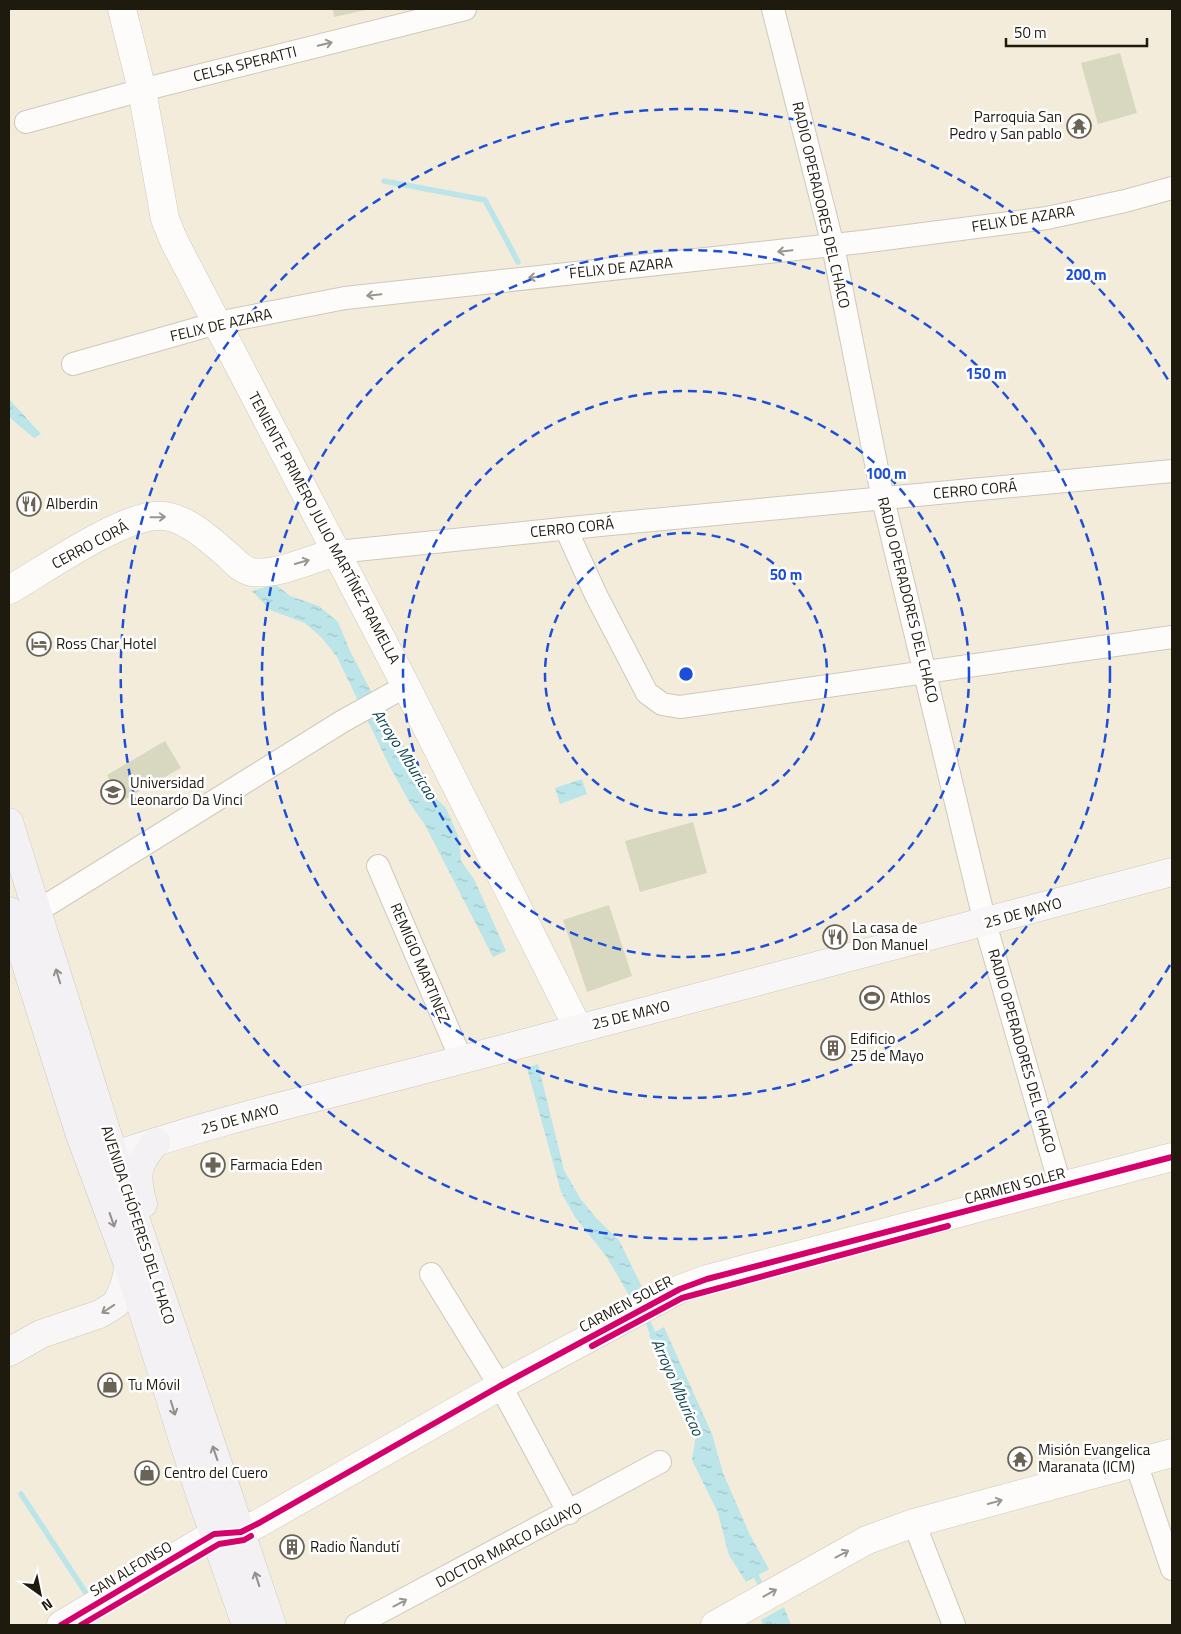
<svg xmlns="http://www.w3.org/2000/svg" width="1181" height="1634" font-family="'Titillium Web',sans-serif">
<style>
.pitch{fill:#d8d8c0}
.water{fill:url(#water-ripples)}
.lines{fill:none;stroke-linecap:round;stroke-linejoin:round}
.stream{stroke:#bbe5e9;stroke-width:5.5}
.minor-casing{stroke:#cec9bb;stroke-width:24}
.tertiary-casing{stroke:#cec9bb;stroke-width:29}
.secondary-casing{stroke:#cec9bb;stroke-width:29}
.primary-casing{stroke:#cecac2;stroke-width:29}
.minor{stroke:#fdfcfa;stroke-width:22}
.tertiary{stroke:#fdfcfa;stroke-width:28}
.secondary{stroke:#f8f6f6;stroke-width:28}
.primary{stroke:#f3f1f3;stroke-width:28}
.cycleway-casing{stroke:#fff;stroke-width:9}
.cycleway{stroke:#d6006c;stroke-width:6}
.oneway{stroke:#999690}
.oneway2{stroke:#93908c}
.oneway3{stroke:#96938e}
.ring{fill:none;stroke:#1d4ed8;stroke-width:2.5;stroke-dasharray:9 6}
.labels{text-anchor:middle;stroke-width:5;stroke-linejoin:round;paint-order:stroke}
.street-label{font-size:15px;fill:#1e1a0e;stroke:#fff}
.poi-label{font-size:15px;fill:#1e1a0e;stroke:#fff;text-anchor:start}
.water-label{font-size:16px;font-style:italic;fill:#0c454f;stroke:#fff}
.centre{fill:#1d4ed8;stroke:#fff;stroke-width:2.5}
.ring-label{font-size:15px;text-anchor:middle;font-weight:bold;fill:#1d4ed8;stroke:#fff;stroke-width:5;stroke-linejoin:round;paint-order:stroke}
</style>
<defs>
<pattern id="water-ripples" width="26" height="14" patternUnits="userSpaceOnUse" patternTransform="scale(1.25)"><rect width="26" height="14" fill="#bbe5e9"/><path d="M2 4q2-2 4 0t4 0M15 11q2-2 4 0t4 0" fill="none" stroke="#a0c4c7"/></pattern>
</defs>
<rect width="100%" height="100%" fill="#f3ecdb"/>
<!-- pitch -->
<g class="pitch">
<polygon points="333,9 370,9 334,17"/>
<polygon points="1120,53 1137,113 1098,124 1081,63"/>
<polygon points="165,741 181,768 122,801 107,775"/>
<polygon points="693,822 707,873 640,892 625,841"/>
<polygon points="609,905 632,976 587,992 563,920"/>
</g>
<!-- water -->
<g class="water">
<polygon points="9,399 41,434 34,438 9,417"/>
<polygon points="275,584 290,596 319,606 338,622 350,651 383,714 416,765 423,772 433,795 446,808 459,838 461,861 474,879 506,951 493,957 425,825 411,805 390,767 337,657 322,638 305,623 270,610 252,591"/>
<polygon points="582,779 587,794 560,804 555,788"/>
<polygon points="538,1064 564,1170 580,1198 597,1219 619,1240 645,1293 632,1300 606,1256 575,1217 561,1192 527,1068"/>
<polygon points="664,1327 712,1434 723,1473 750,1535 769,1569 746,1582 729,1555 718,1513 692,1460 696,1435 649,1335"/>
<polygon points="784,1607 791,1625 763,1625 761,1620"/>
</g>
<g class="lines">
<!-- stream -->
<g class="stream">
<polyline points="384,181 485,200 518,262"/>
<polyline points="645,1315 655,1339"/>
<polyline points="21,1494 86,1593"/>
<polyline points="753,1570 764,1591"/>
</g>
<!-- minor casing -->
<g class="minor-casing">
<g id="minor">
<polyline points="773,9 833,246 883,499 985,923 1061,1188"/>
<polyline points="26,122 142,90 465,9"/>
<polyline points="73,364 217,323 345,298 861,242 1047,218 1125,201 1172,188"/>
<polyline points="566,529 596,595 647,693 662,704 680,707 1172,637"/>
<polyline points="337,552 610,524 1172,471"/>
<polyline points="378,866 461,1059"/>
<polyline points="23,920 343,721 406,686"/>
<polyline points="431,1274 505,1394 569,1513"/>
<polyline points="1136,1463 1172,1569"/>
<polyline points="914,1523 954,1625"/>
<polyline points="356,1625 660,1462"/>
</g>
</g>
<!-- tertiary casing -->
<g class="tertiary-casing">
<g id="tertiary">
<polyline points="122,9 142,90 165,219 174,241 406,686 578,1028"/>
<path d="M9,590C44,570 117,519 155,516C183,513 210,540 230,557C236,563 242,570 252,572C276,576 313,558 337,552"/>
<polyline points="61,1625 214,1534 241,1532 259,1523 500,1386 680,1289 707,1279 1172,1157"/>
<polyline points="715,1625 867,1540 914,1523 1172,1453"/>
</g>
</g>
<!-- secondary casing -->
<g class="secondary-casing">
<g id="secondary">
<path d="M93,1163C204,1123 320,1097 434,1067C680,1000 927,939 1172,872"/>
<polyline points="9,1352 41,1334 100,1314 116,1304 124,1287 129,1267"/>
</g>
</g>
<!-- primary casing -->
<g class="primary-casing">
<g id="primary">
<polyline points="9,822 110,1143 272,1625"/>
<polyline points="9,911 80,1135 129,1267 199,1491 246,1625"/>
<path d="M143,1204C135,1175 136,1165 156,1142"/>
</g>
</g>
<!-- minor -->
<use href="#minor" class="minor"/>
<!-- tertiary -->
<use href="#tertiary" class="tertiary"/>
<!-- secondary -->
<use href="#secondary" class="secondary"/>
<!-- primary -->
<use href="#primary" class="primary"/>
<!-- cycleway casing -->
<g class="cycleway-casing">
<g id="cycleway">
<polyline points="592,1346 682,1298 948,1226"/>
<polyline points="61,1625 214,1534 241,1532 259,1523 500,1386 680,1289 707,1279 1172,1157"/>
<polyline points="81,1625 219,1544 244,1540 251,1536"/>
</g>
</g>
<!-- cycleway -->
<use href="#cycleway" class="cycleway"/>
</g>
<!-- one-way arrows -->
<defs><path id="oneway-shaft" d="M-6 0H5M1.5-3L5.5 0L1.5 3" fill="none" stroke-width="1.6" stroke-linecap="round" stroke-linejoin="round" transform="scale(1.25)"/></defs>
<g class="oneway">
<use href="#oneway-shaft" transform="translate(325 44) rotate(-14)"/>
<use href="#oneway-shaft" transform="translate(785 251) rotate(174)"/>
<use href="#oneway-shaft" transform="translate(536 277) rotate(174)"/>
<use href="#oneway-shaft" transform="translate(374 295) rotate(174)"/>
<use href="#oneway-shaft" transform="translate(158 517) rotate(-1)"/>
<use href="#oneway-shaft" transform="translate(302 562) rotate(-16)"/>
<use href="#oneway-shaft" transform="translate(995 1502) rotate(-15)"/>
<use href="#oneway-shaft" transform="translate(842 1554) rotate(-28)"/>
<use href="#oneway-shaft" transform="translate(770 1593) rotate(-29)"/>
<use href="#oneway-shaft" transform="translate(400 1603) rotate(-28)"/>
</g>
<g class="oneway2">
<use href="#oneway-shaft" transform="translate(58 976) rotate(-107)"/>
<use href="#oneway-shaft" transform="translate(112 1220) rotate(71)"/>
<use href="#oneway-shaft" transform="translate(173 1408) rotate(73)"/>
<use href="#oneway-shaft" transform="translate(215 1453) rotate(-109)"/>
<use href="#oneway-shaft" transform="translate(257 1579) rotate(-108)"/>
</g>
<use class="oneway3" href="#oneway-shaft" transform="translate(108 1309) rotate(146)"/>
<!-- distance rings -->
<g class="ring">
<circle cx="686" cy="674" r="141"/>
<circle cx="686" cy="674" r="283"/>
<circle cx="686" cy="674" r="424"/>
<path d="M1170 965A565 565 0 1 1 1170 383"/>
</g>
<!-- icons -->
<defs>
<g id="temple-ring" transform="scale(1.25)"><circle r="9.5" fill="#fff" stroke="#696456" stroke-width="1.5"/><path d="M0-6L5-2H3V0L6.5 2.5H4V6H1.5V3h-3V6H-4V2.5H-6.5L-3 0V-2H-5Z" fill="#696456"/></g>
<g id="restaurant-ring" transform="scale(1.25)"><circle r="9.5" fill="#fff" stroke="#696456" stroke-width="1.5"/><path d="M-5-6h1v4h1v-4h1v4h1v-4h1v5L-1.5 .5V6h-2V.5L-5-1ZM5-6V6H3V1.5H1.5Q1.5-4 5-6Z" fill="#696456"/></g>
<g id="hotel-ring" transform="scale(1.25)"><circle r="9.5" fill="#fff" stroke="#696456" stroke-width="1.5"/><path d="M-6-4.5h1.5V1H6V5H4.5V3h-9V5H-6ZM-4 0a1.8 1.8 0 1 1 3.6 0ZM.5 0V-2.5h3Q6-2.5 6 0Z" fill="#696456"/></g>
<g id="school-ring" transform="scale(1.25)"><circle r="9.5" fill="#fff" stroke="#696456" stroke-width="1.5"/><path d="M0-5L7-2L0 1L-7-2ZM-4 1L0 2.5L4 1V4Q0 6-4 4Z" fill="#696456"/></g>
<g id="stadium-ring" transform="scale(1.25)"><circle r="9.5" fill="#fff" stroke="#696456" stroke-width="1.5"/><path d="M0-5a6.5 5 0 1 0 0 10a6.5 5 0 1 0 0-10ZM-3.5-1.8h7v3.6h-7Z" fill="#696456"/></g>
<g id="building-ring" transform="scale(1.25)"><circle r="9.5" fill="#fff" stroke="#696456" stroke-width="1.5"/><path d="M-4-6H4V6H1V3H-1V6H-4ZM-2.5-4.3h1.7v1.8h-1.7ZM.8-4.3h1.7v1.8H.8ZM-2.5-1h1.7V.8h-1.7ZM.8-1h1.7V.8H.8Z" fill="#696456"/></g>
<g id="pharmacy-ring" transform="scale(1.25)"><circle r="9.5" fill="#fff" stroke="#696456" stroke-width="1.5"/><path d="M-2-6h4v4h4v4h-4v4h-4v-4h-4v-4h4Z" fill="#696456"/></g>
<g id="shop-ring" transform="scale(1.25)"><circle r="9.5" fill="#fff" stroke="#696456" stroke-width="1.5"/><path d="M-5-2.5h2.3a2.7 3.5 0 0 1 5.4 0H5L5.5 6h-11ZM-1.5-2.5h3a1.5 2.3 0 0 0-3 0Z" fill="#696456"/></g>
</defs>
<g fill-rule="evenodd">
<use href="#temple-ring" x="1079" y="126"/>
<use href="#restaurant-ring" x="29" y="504"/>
<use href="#hotel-ring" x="39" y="644"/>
<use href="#school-ring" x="113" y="792"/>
<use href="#restaurant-ring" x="835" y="937"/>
<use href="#stadium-ring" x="872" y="998"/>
<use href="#building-ring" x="833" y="1048"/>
<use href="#pharmacy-ring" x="213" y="1165"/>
<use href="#shop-ring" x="110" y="1385"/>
<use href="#temple-ring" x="1020" y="1459"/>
<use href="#shop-ring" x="147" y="1473"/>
<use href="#building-ring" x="292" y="1547"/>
</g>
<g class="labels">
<!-- street labels -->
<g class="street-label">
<text transform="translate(245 64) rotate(-14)" y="5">CELSA SPERATTI</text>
<text transform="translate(821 205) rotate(77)" y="5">RADIO OPERADORES DEL CHACO</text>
<text transform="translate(1023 219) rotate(-9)" y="5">FELIX DE AZARA</text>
<text transform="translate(621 268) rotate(-6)" y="5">FELIX DE AZARA</text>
<text transform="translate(221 325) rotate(-13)" y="5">FELIX DE AZARA</text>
<text transform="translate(975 490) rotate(-5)" y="5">CERRO CORÁ</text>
<text transform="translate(324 528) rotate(62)" y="5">TENIENTE PRIMERO JULIO MARTÍNEZ RAMELLA</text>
<text transform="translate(572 528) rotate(-6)" y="5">CERRO CORÁ</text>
<text transform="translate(90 545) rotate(-28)" y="5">CERRO CORÁ</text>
<text transform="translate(908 600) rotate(76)" y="5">RADIO OPERADORES DEL CHACO</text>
<text transform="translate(1023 913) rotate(-15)" y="5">25 DE MAYO</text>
<text transform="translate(420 963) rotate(67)" y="5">REMIGIO MARTINEZ</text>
<text transform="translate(631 1015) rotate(-14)" y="5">25 DE MAYO</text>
<text transform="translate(1022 1051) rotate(74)" y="5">RADIO OPERADORES DEL CHACO</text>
<text transform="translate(240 1119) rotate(-15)" y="5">25 DE MAYO</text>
<text transform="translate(1015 1186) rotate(-15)" y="5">CARMEN SOLER</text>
<text transform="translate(138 1225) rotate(72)" y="5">AVENIDA CHÓFERES DEL CHACO</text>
<text transform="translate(626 1304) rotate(-28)" y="5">CARMEN SOLER</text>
<text transform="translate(509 1545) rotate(-28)" y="5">DOCTOR MARCO AGUAYO</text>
<text transform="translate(131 1569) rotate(-31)" y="5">SAN ALFONSO</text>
</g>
<!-- poi labels -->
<g class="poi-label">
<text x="1062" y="122" text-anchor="end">Parroquia San<tspan x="1062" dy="17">Pedro y San pablo</tspan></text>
<text x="46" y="509">Alberdin</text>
<text x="56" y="649">Ross Char Hotel</text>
<text x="130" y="788">Universidad<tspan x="130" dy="17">Leonardo Da Vinci</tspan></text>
<text x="852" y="933">La casa de<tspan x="852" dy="17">Don Manuel</tspan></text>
<text x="890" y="1003">Athlos</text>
<text x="850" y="1044">Edificio<tspan x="850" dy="17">25 de Mayo</tspan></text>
<text x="230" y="1170">Farmacia Eden</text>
<text x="128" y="1390">Tu Móvil</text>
<text x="1038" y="1455">Misión Evangelica<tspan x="1038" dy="17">Maranata (ICM)</tspan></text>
<text x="164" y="1478">Centro del Cuero</text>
<text x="310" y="1552">Radio Ñandutí</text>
</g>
<!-- water labels -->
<g class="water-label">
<text transform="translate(405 754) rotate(57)" y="6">Arroyo Mburicao</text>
<text transform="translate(678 1387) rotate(66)" y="6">Arroyo Mburicao</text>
</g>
</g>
<circle cx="686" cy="674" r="8" class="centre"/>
<g class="ring-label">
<text x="1086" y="280">200 m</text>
<text x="986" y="379">150 m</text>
<text x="886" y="479">100 m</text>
<text x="786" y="580">50 m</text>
</g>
<!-- border -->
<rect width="1181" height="1634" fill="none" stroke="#1e1a0e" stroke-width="20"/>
<!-- north arrow -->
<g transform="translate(40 1594) rotate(147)" stroke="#ffffff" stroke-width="4" paint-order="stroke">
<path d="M0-4L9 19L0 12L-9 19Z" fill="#1e1a0e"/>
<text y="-8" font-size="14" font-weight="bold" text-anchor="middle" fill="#1e1a0e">N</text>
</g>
<!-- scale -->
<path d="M1006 38v8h141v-8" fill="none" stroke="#1e1a0e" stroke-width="2.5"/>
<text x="1014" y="38" font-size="15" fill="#1e1a0e" stroke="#ffffff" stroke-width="4" paint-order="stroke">50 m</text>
</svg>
